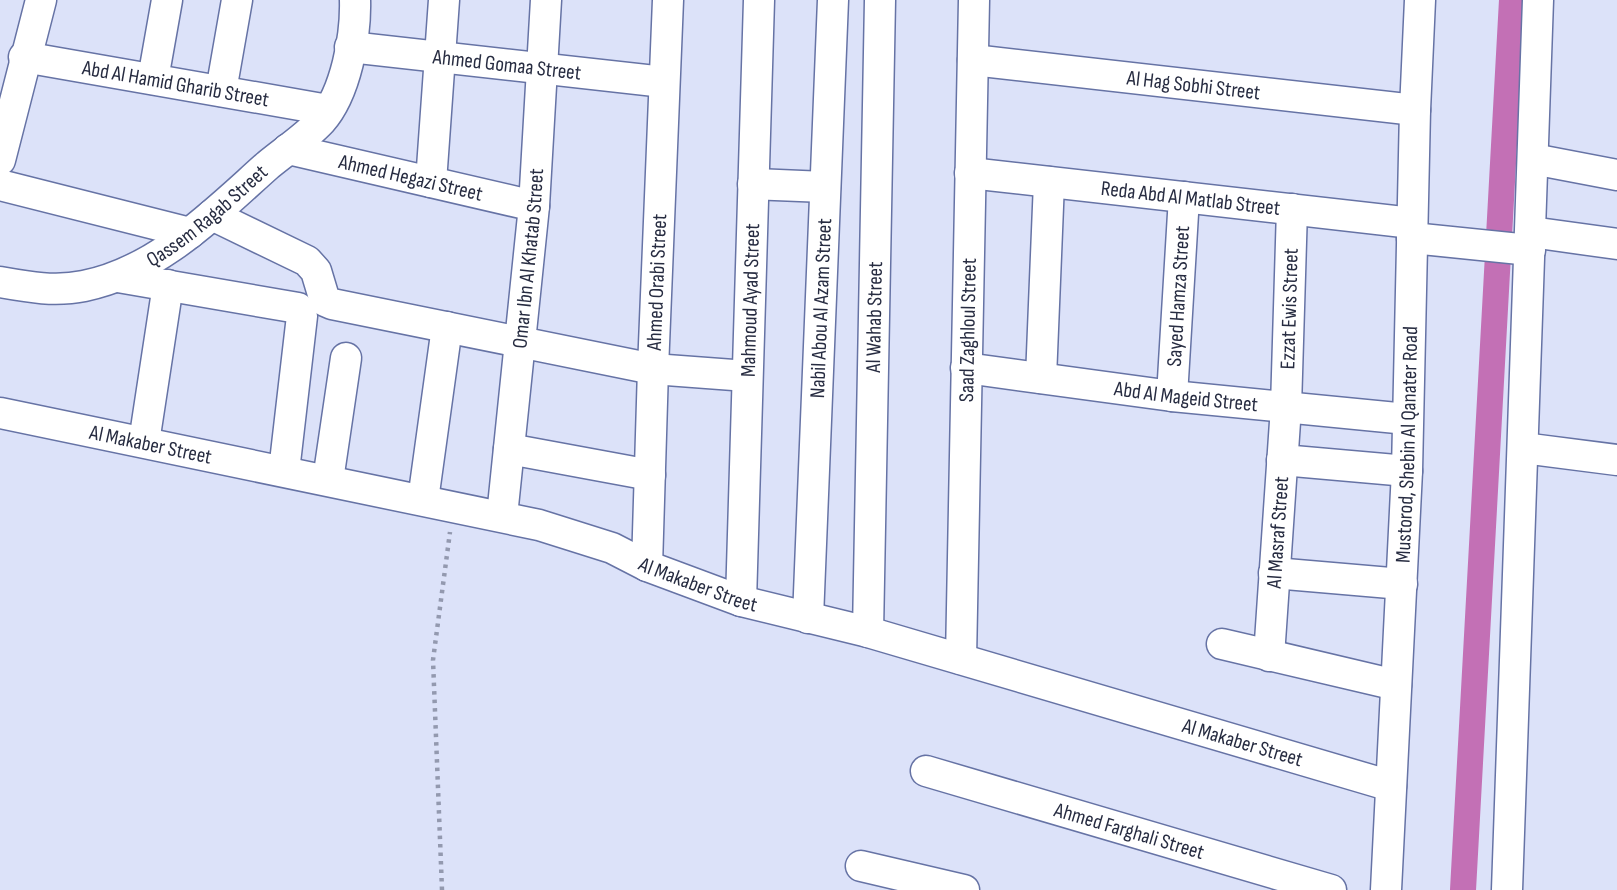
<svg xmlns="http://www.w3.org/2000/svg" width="1617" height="890" font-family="'Sofia Sans Condensed',sans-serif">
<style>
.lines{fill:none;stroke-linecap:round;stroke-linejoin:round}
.canal{stroke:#c370b5;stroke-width:26}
.street-casing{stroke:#6673a5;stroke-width:33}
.path{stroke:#9399af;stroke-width:4.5;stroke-dasharray:3.5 5;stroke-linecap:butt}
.street{stroke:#fff;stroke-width:30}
.labels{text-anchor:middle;stroke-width:5;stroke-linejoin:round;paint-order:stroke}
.street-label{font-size:21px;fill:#272c41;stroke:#edf0fb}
</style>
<rect width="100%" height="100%" fill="#dce2f9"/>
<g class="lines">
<!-- canal -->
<polyline class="canal" points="1463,890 1512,0"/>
<!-- street casing -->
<g class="street-casing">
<g id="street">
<path id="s1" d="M350,47L664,82"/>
<path id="s2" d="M24,57L328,110"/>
<path id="s3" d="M973,60L1415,110"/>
<polyline points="153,79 167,0"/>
<polyline points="221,91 237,0"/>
<path id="s4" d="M288,149L534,206"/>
<polyline points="1533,159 1617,175"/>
<polyline points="0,160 41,0"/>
<path id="s5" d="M970,173L1412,223"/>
<polyline points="431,182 444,0"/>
<polyline points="753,184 825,187"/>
<polyline points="0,185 190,233"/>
<polyline points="212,215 307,261 316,271 325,301 332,304 653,369 747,376"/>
<polyline points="1531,232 1617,244"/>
<polyline points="1412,238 1530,250"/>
<polyline points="118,277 298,308 302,316 284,471"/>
<path id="s6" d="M0,282C28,287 55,292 84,286C158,271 213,214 268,165C285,151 306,137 321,121C346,93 356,36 355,0"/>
<path id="s7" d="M966,368L1172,396L1407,419"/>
<polyline points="1041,378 1049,182"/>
<path id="s8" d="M1172,396L1184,197"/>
<path id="s9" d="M0,413L539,525L612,548L647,566L741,601L868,632L1391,786"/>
<polyline points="144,442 168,285"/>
<polyline points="1523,448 1617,460"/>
<polyline points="509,449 650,475"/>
<polyline points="1282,460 1407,471"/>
<polyline points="328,480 346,358"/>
<polyline points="423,500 447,327"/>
<path id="s10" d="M502,516L534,206L546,0"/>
<path id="s11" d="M647,566L653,369L668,0"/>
<polyline points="1274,573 1402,584"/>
<path id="s12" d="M741,601L759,0"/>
<path id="s13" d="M808,618L833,0"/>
<path id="s14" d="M868,632L880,0"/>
<polyline points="1222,644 1396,685"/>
<path id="s15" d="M1269,656L1286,407L1292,209"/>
<path id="s16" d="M961,659L974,0"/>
<path id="s17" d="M926,771L1331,890"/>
<polyline points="861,866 964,890"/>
<path id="s18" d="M1386,890L1407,471L1415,110L1420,0"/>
<polyline points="1507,890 1538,0"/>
</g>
</g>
<!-- path -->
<polyline class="path" points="442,890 433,660 450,532"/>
<!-- street -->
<use href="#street" class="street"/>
</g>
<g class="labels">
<!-- street labels -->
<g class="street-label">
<text dy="7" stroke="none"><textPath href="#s1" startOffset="158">Ahmed Gomaa Street</textPath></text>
<text dy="7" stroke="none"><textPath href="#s2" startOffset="154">Abd Al Hamid Gharib Street</textPath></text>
<text dy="7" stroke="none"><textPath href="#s3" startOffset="222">Al Hag Sobhi Street</textPath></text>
<text dy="7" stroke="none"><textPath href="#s4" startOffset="126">Ahmed Hegazi Street</textPath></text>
<text dy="7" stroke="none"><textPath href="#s5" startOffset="222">Reda Abd Al Matlab Street</textPath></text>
<text dy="7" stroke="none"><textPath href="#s6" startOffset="228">Qassem Ragab Street</textPath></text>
<text dy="7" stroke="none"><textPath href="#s10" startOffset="259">Omar Ibn Al Khatab Street</textPath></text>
<text dy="7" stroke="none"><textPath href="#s11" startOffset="284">Ahmed Orabi Street</textPath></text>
<text dy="7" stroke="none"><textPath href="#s8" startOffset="100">Sayed Hamza Street</textPath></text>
<text dy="7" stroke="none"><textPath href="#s12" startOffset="301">Mahmoud Ayad Street</textPath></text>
<text dy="7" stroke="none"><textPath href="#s15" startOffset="348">Ezzat Ewis Street</textPath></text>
<text dy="7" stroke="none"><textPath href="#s13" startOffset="310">Nabil Abou Al Azam Street</textPath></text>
<text dy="7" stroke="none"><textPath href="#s14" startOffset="315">Al Wahab Street</textPath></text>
<text dy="7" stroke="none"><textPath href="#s16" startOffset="329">Saad Zaghloul Street</textPath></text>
<text dy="7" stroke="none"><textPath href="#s7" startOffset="222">Abd Al Mageid Street</textPath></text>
<text dy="7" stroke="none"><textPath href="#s9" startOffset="154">Al Makaber Street</textPath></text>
<text dy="7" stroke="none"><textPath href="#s18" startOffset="446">Mustorod, Shebin Al Qanater Road</textPath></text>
<text dy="7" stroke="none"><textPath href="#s15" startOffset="124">Al Masraf Street</textPath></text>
<text dy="7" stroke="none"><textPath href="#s9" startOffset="721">Al Makaber Street</textPath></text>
<text dy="7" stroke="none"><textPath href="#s9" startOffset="1288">Al Makaber Street</textPath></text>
<text dy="7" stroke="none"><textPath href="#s17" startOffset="212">Ahmed Farghali Street</textPath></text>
</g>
</g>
</svg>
